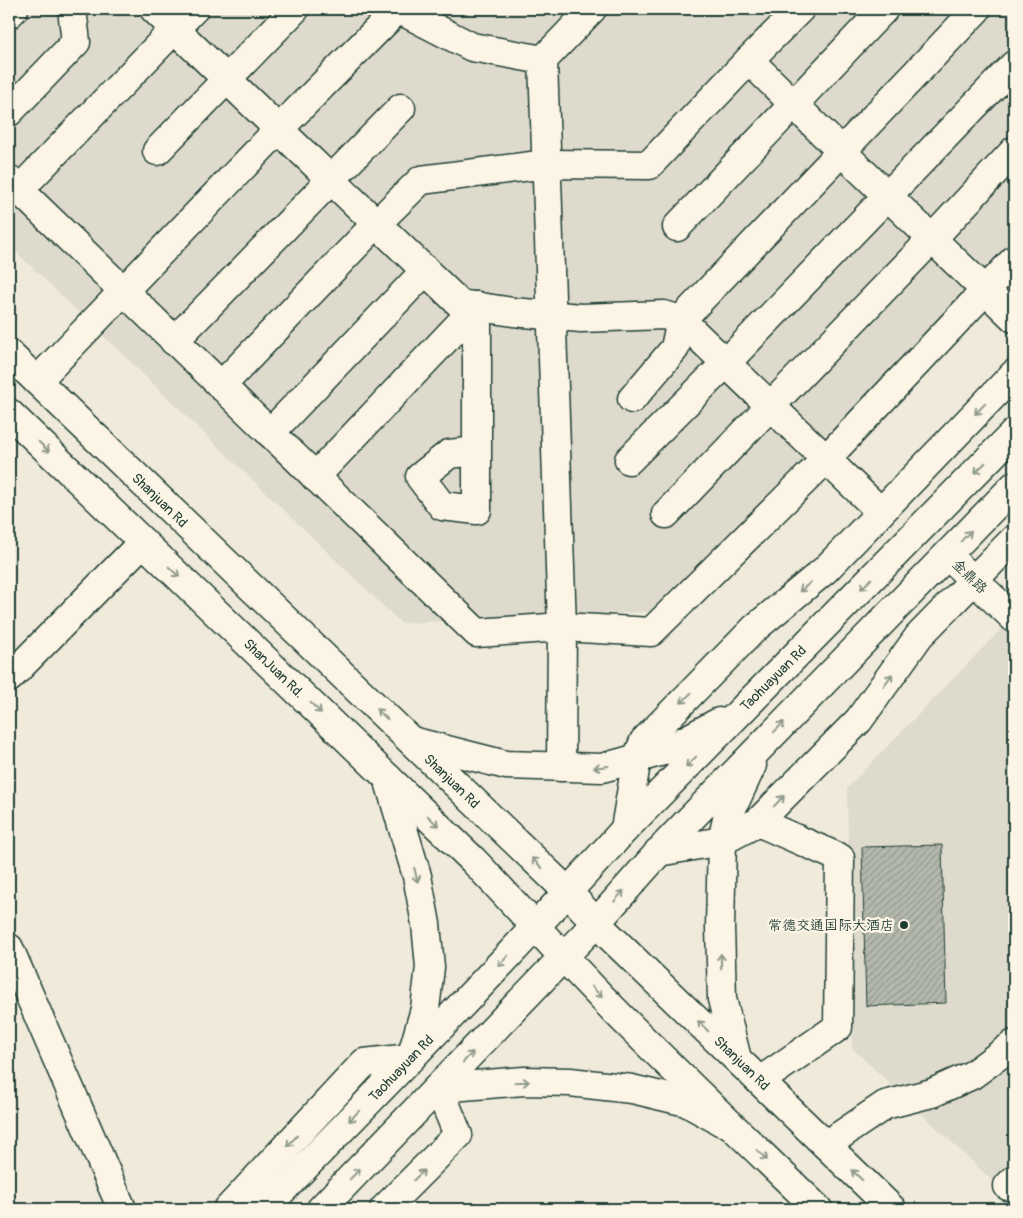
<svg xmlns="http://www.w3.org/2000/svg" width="1023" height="1218" font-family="Pangolin,'LXGW WenKai TC',sans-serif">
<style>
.built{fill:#dedbcc}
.building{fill:url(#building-hatch);stroke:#1f3d34}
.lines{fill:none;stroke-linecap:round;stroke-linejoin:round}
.minor-casing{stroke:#1f3d34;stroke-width:31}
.major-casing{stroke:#1f3d34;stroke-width:31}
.minor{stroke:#fcf5e5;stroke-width:28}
.major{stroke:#fcf5e5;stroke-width:28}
.oneway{stroke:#8e998c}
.poi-dot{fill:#1f3d34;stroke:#fcf5e5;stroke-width:2}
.labels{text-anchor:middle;stroke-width:4.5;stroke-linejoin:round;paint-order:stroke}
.street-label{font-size:14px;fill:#1f3d34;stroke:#fcf5e5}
.poi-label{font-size:14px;fill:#1f3d34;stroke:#fcf5e5;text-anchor:end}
</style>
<defs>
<pattern id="building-hatch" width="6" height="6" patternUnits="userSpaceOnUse" patternTransform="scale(1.25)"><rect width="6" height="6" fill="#b5b9ad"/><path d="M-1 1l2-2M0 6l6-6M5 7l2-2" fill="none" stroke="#93988e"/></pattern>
</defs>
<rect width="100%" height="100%" fill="#efeada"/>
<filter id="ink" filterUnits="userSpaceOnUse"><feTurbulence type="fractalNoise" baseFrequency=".02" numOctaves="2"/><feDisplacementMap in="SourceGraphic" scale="10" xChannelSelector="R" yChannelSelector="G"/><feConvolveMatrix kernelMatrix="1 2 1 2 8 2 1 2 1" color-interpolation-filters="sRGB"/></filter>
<g filter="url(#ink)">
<!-- built -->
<g class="built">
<polygon points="9,9 1014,9 1014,273 691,610 401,623 9,245"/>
<polygon points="1014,616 1014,1201 852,1048 847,788"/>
</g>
<!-- building -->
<polygon class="building" points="942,845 946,1003 866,1006 862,847"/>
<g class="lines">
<!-- minor casing -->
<g class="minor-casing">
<g id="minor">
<polyline points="154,9 460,304 513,312 581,318 664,315 681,320 880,511"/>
<polyline points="398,9 472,47 543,60 592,9"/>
<polyline points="9,14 14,9"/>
<polyline points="543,60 562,627 561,767"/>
<polyline points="749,60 800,9"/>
<polyline points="9,112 76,42 72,9"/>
<polyline points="157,151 295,9"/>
<polyline points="9,180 477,633 562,627 651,632 826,459 1014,260"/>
<polyline points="19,190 194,9"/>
<polyline points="677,227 884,9"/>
<polyline points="477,306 477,510 442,506 420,477 449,454 477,451"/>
<polyline points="174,341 401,108"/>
<polyline points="37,381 279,129 398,9"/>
<polyline points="221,386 377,223 421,180 547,164 649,165 749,60 841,151 1014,318"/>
<polyline points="632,399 675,348 681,320 977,9"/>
<polyline points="270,433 426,270"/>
<polyline points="629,460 726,363 1014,65"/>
<polyline points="315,477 477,306"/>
<polyline points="666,514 932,239 1014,151"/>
<polyline points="947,555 1014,618"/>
<polyline points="9,678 143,542"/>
<polyline points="758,822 840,858 838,1027 760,1081"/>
<polyline points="625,829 637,758 644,741 755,628 825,570 1014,374"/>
<polyline points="658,852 722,841 758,822 859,720 919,636 1014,539"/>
<polyline points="9,948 122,1209"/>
<polyline points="826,1145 885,1105 932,1093 972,1075 1014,1044"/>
<polyline points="1008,1186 1014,1180"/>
<polyline points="228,1209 364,1063 411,1058 425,1009 430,967 426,924 417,876 388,778"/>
<polyline points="384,1209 458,1135 439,1088 524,1081 570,1082 632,1089 686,1102 722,1122"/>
</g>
</g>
<!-- major casing -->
<g class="major-casing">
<g id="major">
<polyline points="9,354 568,892 596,923 892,1209"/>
<path d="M9,413L473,860C526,915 576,973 630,1026C692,1088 755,1148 818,1209"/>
<polyline points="412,741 506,765 602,768 667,750 719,722"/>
<polyline points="737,1059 722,999 720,927 722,841 727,819 752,765"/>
<path d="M264,1209C386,1084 508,959 625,829L1014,433"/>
<polyline points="321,1209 596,923 666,844 1014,486"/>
</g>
</g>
<!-- minor -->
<use href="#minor" class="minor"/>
<!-- major -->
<use href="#major" class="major"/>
</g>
<!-- one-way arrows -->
<defs><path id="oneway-shaft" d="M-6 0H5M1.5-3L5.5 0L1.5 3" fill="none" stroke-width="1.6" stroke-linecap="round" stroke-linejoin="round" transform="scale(1.25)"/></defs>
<g class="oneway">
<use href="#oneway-shaft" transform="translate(980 409) rotate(134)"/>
<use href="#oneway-shaft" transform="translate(44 447) rotate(44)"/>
<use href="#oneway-shaft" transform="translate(980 468) rotate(135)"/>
<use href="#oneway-shaft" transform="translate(966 536) rotate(-46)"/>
<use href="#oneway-shaft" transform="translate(174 572) rotate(44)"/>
<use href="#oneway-shaft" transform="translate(866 584) rotate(135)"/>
<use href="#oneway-shaft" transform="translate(805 587) rotate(140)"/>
<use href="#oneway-shaft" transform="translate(888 680) rotate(-54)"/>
<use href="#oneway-shaft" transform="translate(686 698) rotate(135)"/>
<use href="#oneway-shaft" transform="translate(316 708) rotate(44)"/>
<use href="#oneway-shaft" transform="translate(382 714) rotate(-136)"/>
<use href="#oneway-shaft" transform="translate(779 727) rotate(-46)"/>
<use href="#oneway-shaft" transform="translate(691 762) rotate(134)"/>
<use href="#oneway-shaft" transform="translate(601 767) rotate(173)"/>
<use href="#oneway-shaft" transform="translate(779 801) rotate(-46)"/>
<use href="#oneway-shaft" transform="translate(433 821) rotate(44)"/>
<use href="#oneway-shaft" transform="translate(537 863) rotate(-136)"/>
<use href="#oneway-shaft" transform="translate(416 875) rotate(76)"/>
<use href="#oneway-shaft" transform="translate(619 896) rotate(-49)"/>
<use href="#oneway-shaft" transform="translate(503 961) rotate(133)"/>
<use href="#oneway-shaft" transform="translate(721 961) rotate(-91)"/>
<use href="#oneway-shaft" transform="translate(597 992) rotate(46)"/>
<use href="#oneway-shaft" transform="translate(703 1026) rotate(-135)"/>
<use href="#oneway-shaft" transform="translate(468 1057) rotate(-47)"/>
<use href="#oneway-shaft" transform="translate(522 1082) rotate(-2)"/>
<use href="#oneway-shaft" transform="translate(354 1116) rotate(134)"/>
<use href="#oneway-shaft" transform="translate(292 1141) rotate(133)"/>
<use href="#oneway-shaft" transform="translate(762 1155) rotate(44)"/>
<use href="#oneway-shaft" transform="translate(355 1174) rotate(-46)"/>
<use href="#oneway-shaft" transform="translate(419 1175) rotate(-45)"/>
<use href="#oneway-shaft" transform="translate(857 1175) rotate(-136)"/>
</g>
</g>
<!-- markers -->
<circle class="poi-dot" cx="904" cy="925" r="5"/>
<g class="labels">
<!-- street labels -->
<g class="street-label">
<text transform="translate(160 500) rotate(44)" y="5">Shanjuan Rd</text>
<text transform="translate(970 576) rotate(44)" y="5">金鼎路</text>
<text transform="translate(274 668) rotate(44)" y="5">ShanJuan Rd.</text>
<text transform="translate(773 678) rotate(-45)" y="5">Taohuayuan Rd</text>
<text transform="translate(452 781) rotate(44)" y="5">Shanjuan Rd</text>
<text transform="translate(742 1063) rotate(44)" y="5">Shanjuan Rd</text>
<text transform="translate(401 1068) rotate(-46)" y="5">Taohuayuan Rd</text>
</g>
<!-- poi labels -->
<g class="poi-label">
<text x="894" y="930">常德交通国际大酒店</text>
</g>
</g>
<!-- margin -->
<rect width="1023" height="1218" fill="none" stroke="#fcf5e5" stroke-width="30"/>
<rect x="15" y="15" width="993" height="1188" fill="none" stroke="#1f3d34" stroke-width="2" filter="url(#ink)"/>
</svg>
